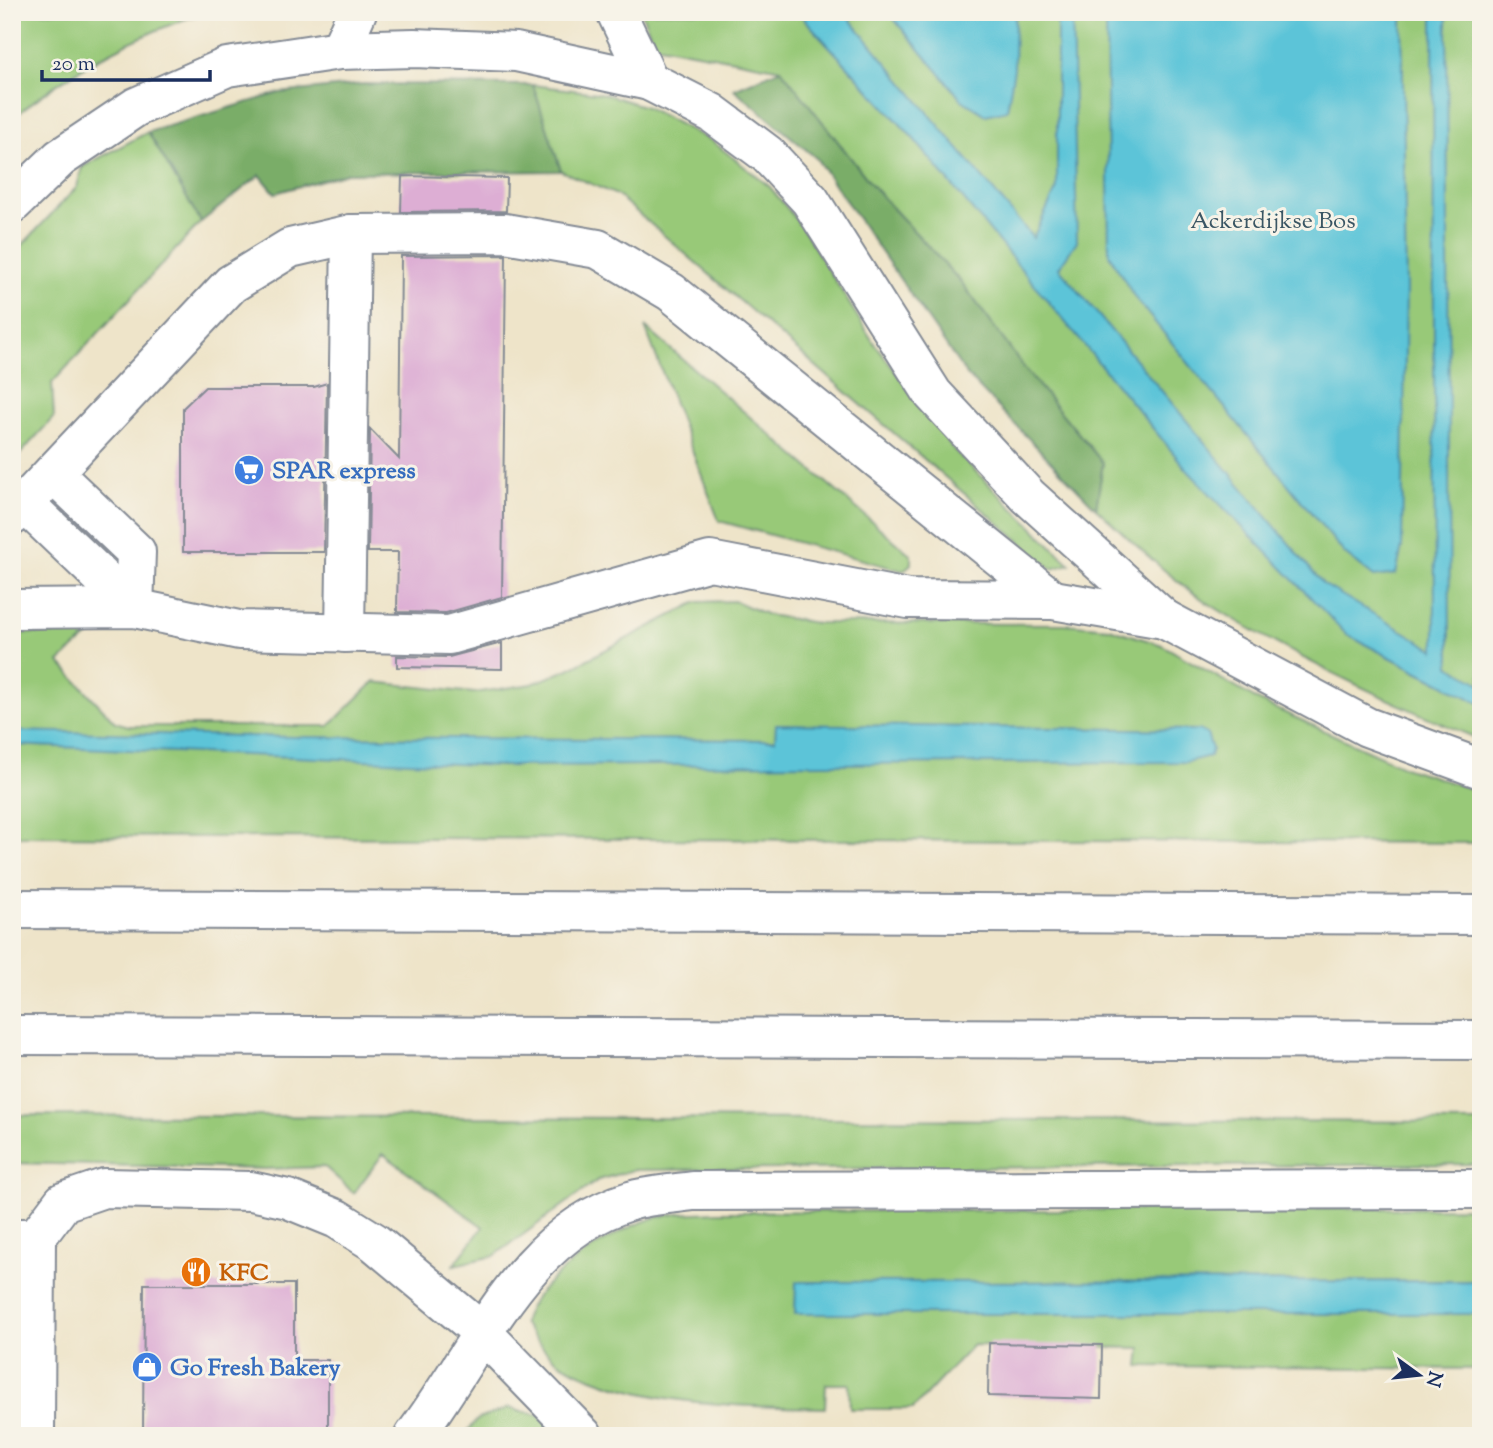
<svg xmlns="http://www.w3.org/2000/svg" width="1493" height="1448" font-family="'Sorts Mill Goudy',serif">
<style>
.green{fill:#98c978;stroke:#5a7c6b;stroke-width:2}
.forest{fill:#7aad68;stroke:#4a6e63;stroke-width:2}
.water{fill:#5cc4d8;stroke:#3c7a9b;stroke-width:2}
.building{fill:#ddaed4}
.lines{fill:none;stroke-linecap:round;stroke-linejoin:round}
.minor-casing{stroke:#848a94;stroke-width:42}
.highway-casing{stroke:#848a94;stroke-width:42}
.minor{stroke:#fff;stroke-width:38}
.highway{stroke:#fff;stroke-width:38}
.labels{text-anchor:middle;stroke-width:6;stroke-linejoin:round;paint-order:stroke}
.park-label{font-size:24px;fill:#3a5664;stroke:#f7f3e8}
.shop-label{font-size:24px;font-weight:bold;fill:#366cbe;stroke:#f7f3e8;text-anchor:start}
.food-label{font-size:24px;font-weight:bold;fill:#c56008;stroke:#f7f3e8;text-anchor:start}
</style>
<rect width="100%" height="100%" fill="#f7f3e8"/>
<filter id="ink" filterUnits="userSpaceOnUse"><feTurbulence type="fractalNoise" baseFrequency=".0143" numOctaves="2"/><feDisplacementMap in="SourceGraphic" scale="14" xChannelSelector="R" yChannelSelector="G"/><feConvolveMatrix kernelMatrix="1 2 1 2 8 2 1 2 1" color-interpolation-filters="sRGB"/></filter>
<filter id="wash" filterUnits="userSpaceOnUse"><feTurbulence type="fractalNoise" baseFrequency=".00686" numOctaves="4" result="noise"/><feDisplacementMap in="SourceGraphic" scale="28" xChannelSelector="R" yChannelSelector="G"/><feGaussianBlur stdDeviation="1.57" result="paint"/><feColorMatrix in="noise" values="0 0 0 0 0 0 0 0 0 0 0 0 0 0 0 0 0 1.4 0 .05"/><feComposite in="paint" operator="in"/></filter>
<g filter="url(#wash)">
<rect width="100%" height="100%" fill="#eee4c9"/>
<!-- green -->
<g class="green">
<path d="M12,12H206C137,34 67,71 12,119Z"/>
<path d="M641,12H798L913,138L1347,635L1481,704V740C1391,703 1301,661 1219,610C1174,583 1135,544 1096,508L1103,463L1028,373L961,282L875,189L781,69L655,45Z"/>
<polygon points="808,12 1481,12 1481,685 1364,625 1275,545"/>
<polygon points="533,85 605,94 646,107 712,141 770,187 800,224 872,340 953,449 1070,564 1052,569 617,195 561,171"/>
<polygon points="148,132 201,222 52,383 54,417 12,463 12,256 77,187 82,167"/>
<polygon points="645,327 911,555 911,564 903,571 719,521"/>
<polygon points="734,601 768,615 816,623 1065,624 1109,628 1162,645 1261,702 1407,768 1481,792 1481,843 12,836 12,633 91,634 59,662 115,722 129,726 329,726 374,682 474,693 532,684 569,669 697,602"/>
<polygon points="12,1115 1481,1122 1481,1164 633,1170 598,1180 494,1256 454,1265 483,1227 383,1154 354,1193 325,1167 265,1169 12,1163"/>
<path d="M1481,1208V1369L1139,1366L1141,1348L973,1345L913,1409H850L849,1384H826L825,1408C740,1406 646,1407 568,1367C549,1358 535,1339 523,1323C534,1280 610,1232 651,1219C670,1212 696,1214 716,1212Z"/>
<polygon points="509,1408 542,1416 561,1436 463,1436 478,1419"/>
</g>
<!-- forest -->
<g class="forest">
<polygon points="781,69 875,189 961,282 1028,373 1103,463 1096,508 966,374 816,158 734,89"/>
<polygon points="363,84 533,85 561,171 347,173 275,193 260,175 201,222 148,132 279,93"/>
</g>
<!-- water -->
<g class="water">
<polygon points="798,12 844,12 1033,238 1057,188 1057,12 1072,12 1077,241 1059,268 1323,584 1435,650 1433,12 1447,12 1450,666 1481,684 1481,704 1347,635 1189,472 913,138"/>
<polygon points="888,12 1015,12 1014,69 1007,110 986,115 962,100"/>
<polygon points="1106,12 1402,12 1406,289 1402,547 1396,574 1374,577 1345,554 1135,298 1109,254"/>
<polygon points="776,724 1199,730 1207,734 1212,749 1210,756 1186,762 503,766 12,745 12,731 296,737 775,740"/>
<polygon points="1481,1281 1481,1314 795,1314 796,1282"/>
</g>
<g id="blocks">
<!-- building -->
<g class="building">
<polygon points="402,176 507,178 506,211 401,212"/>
<polygon points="506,255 502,597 446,613 397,612 398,552 368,552 370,429 399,459 401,256"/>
<polygon points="327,383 324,552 183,552 183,408 205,387 314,387"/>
<polygon points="502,643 502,669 397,667 397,656 449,657"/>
<polygon points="144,1284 294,1284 294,1360 328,1360 328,1436 143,1436"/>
<polygon points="989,1343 1102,1345 1101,1399 988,1396"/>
</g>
</g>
</g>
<g filter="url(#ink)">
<use href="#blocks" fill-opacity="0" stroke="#848a94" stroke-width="2"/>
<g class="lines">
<!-- minor casing -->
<g class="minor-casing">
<g id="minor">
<polyline points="616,12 649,81"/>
<polyline points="340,50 357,12"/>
<polyline points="12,204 60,158 136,107 227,67 340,50 414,48 516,52 649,81 712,113 767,154 810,200 933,394 1028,496 1164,619"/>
<polyline points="53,473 136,552 134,608"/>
<polyline points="24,503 134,608"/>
<polyline points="12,516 231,284 290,248 351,234 505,233 598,249 671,292 1053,600"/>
<polyline points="12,609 134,608 239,630 449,635 710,561 908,599 1053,600 1164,619"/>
<polyline points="345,633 351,234"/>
<polyline points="12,1238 36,1238 63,1202 104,1188 251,1191 288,1199 337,1219 374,1242 482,1332 583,1436"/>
<polyline points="35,1436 36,1238"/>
<path d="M414,1436C478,1353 521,1234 630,1201C649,1195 673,1194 693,1191L1481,1189"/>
</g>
</g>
<!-- highway casing -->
<g class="highway-casing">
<g id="highway">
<polyline points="1164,619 1367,727 1481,769"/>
<polyline points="12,909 1481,915"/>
<polyline points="12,1035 1481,1040"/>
</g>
</g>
<!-- minor -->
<use href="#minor" class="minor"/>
<!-- highway -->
<use href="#highway" class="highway"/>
</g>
</g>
<!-- icons -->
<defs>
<g id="supermarket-disc" transform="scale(1.575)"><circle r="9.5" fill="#3f7fe0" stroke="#f7f3e8"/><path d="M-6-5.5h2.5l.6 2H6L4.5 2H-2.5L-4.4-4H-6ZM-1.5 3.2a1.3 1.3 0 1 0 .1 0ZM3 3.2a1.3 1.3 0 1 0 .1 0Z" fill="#fff"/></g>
<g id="restaurant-disc" transform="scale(1.575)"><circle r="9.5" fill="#e8710a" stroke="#f7f3e8"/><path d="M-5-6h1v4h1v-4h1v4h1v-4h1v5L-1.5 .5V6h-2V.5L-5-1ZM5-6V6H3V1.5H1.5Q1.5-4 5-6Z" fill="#fff"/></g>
<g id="shop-disc" transform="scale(1.575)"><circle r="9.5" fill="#3f7fe0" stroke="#f7f3e8"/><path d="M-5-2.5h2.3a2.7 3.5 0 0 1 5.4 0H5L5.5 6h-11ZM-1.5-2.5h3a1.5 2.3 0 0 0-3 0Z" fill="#fff"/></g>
</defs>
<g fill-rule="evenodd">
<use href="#supermarket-disc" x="249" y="470"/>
<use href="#restaurant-disc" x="196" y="1272"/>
<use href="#shop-disc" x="147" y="1367"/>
</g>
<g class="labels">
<!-- park labels -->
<g class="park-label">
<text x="1273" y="228">Ackerdijkse Bos</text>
</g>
<!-- shop labels -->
<g class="shop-label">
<text x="272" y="478">SPAR express</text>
<text x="170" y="1375">Go Fresh Bakery</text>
</g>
<!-- food labels -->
<g class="food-label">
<text x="219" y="1280">KFC</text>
</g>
</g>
<!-- margin -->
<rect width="1493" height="1448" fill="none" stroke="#f7f3e8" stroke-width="42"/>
<!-- north arrow -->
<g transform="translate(1419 1375) rotate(105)" stroke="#f7f3e8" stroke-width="5" paint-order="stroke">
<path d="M0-5L12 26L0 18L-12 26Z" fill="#1b2f5e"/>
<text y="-10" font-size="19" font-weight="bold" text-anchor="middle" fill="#1b2f5e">N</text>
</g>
<!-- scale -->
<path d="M42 70v10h168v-10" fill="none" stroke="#1b2f5e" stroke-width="3.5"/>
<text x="52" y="70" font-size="21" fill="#1b2f5e" stroke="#f7f3e8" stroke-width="5" paint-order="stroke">20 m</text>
</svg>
